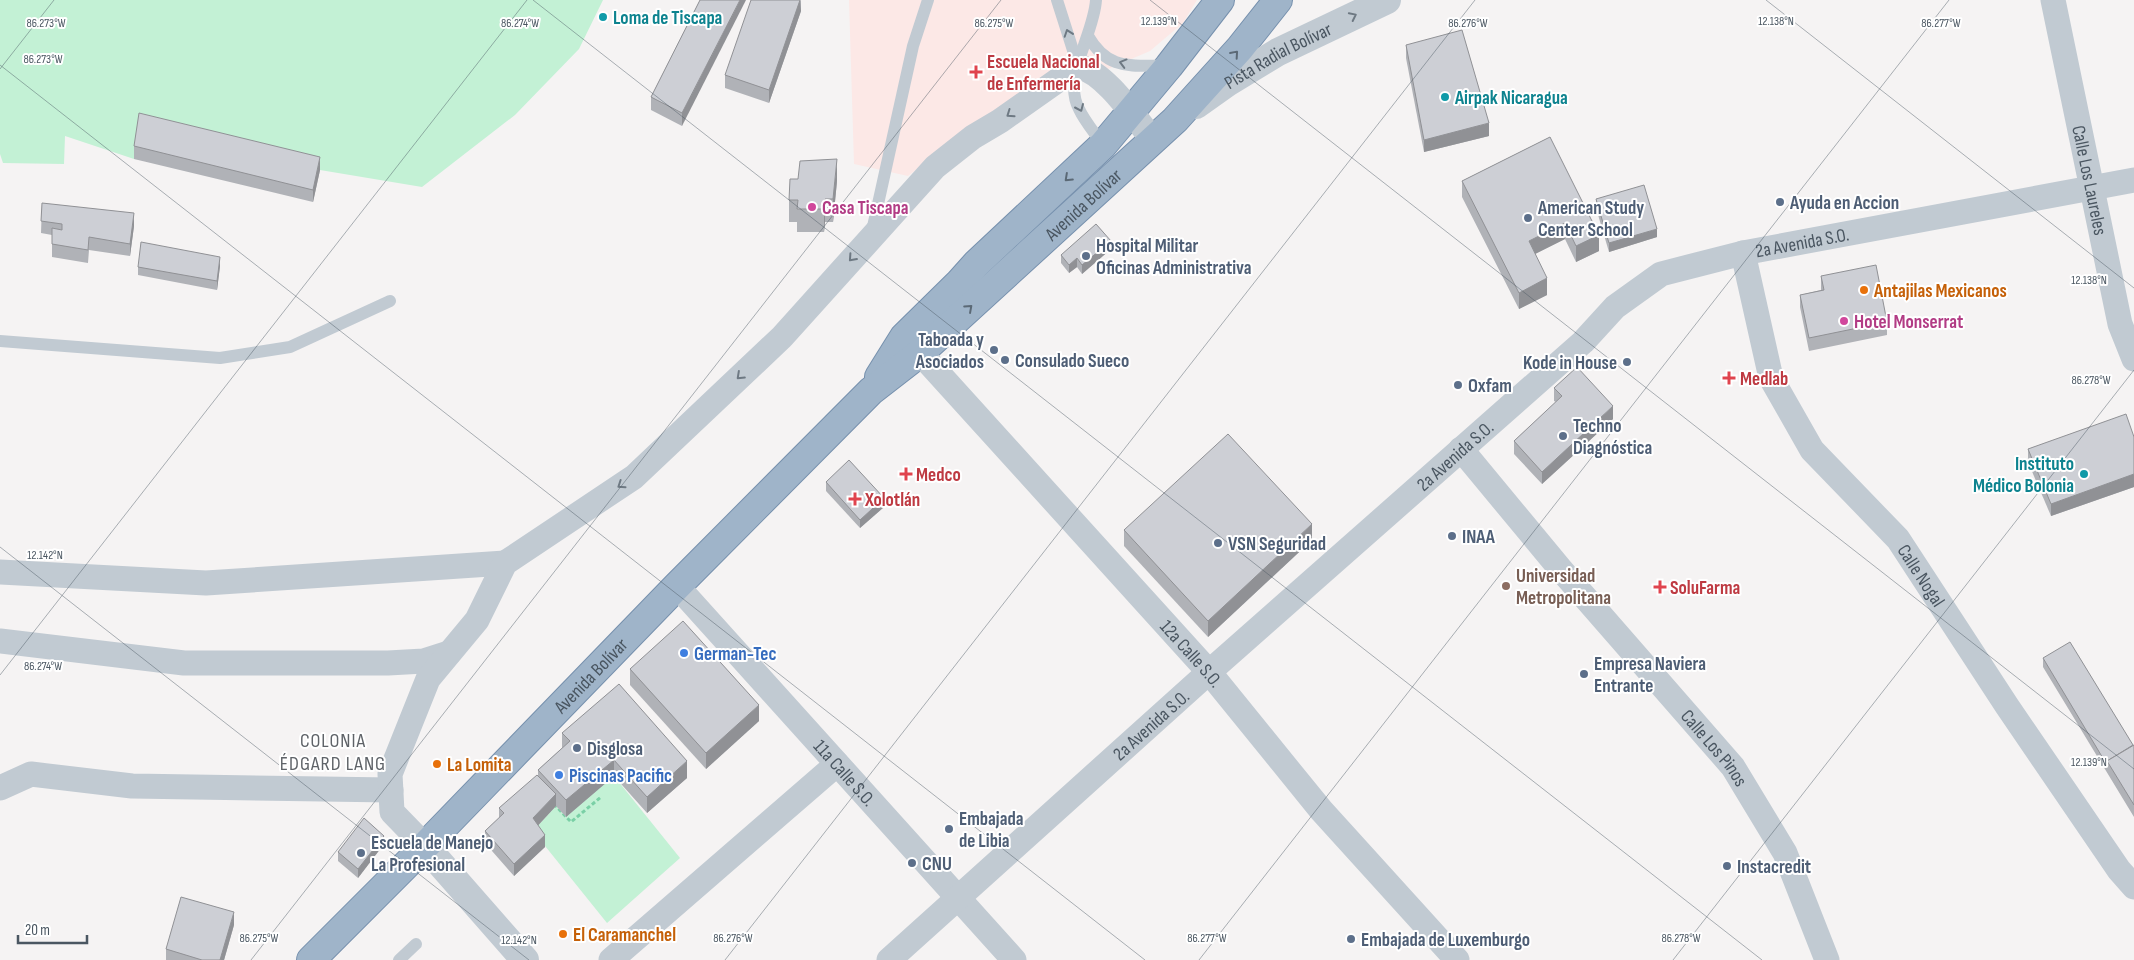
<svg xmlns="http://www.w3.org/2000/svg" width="2134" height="960" font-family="'Sofia Sans Condensed',sans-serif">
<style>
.medical{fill:#fce8e6}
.green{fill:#c3f1d5}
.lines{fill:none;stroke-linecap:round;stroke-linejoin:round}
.trunk-casing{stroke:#7690ad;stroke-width:30}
.path{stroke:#7ad0a6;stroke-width:3;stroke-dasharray:4 2.5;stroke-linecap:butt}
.service{stroke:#c1cad2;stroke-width:12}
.minor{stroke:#c1cad2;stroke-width:25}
.tertiary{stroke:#c1cad2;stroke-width:28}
.trunk{stroke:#9fb4c9;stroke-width:28}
.wall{fill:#b0b2b7}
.shaded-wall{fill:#909195}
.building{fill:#cdcfd5;stroke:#909195}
.oneway{stroke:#6e7983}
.oneway2{stroke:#5b6976}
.ticks{fill:none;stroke:#4a5661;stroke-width:1;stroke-opacity:0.45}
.culture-dot{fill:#0f9aa8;stroke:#fff;stroke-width:2}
.health-dot{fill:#e0444e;stroke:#fff;stroke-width:2}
.service-dot{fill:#5c6f8a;stroke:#fff;stroke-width:2}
.hotel-dot{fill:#d1479c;stroke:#fff;stroke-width:2}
.food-dot{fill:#e8710a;stroke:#fff;stroke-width:2}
.education-dot{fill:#8d6e63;stroke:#fff;stroke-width:2}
.shop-dot{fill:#3f7fe0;stroke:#fff;stroke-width:2}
.labels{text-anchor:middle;stroke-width:4;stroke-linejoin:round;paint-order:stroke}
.culture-label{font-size:19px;font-weight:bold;fill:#0d838f;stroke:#fff;text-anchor:start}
.street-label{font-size:19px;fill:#4a5661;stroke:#fff}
.health-label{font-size:19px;font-weight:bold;fill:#be3a42;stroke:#fff;text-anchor:start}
.service-label{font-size:19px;font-weight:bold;fill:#4e5e75;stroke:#fff;text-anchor:start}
.hotel-label{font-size:19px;font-weight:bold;fill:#b23c85;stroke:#fff;text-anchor:start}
.food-label{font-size:19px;font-weight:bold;fill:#c56008;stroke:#fff;text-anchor:start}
.education-label{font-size:19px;font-weight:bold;fill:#785e54;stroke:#fff;text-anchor:start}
.shop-label{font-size:19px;font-weight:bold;fill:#366cbe;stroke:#fff;text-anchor:start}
.neighbourhood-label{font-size:20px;letter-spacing:1px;fill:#5f6368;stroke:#fff}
.ticks-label{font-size:12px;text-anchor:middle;fill:#4a5661;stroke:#fff;stroke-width:4;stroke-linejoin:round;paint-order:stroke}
</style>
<rect width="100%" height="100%" fill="#f5f3f3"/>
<!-- medical -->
<polygon class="medical" points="849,0 1197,0 1183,23 1150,51 1052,93 988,114 908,176 854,164"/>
<!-- green -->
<g class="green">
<polygon points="0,0 603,0 579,49 515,115 422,187 320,170 134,159 65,136 64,164 3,163 0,154"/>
<polygon points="614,776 680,858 607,923 533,831 556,806 566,816"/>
</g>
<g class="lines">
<!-- trunk casing -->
<g class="trunk-casing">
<g id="trunk">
<polyline points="879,377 904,337 959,283 976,264 1103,145 1169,66 1220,0"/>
<path id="s8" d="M311,960L425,846L677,586L871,391L920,353L1175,120L1240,48L1278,0"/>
</g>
</g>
<!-- path -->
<polyline class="path" points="554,804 571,822 601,797"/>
<!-- service -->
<g class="service">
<polyline points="1057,0 1078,66"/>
<path d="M1096,0C1094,35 1062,77 1079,109C1085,122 1095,133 1103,145"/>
<path d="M1088,36C1108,71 1131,65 1166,66"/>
<polyline points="872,231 913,46 928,0"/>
<polyline points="0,341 220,358 290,347 390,301"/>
<polyline points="399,960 416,944"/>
</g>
<!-- minor -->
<g class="minor">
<path id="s1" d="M2053,0L2120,324L2134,359"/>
<path id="s2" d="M1743,253L1771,378L1812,450L1898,539L2007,706L2119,870L2134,887"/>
<path id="s3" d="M920,353L1209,672L1321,810L1457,960"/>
<path id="s4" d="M1461,449L1562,571L1733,767L1785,853L1827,960"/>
<polyline points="0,572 206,583 505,563"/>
<path id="s5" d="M677,586L1014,960"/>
<polyline points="0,641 184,663 388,663 424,661 449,653"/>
<polyline points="0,788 31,774 132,786 391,790"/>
<path d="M425,846L392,812L390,774L428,679L477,620L505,563L634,477L782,337L935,167L973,137L1000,121L1078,66C1107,74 1134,117 1153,140"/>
<polyline points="611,960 837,764"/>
<path id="s6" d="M889,960L1209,672L1583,342L1615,307L1661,274L1743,253L2134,180"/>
</g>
<!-- tertiary -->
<g class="tertiary">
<path id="s7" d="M1196,105L1227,83L1278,52L1387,0"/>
<polyline points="425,846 525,960"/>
</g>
<!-- trunk -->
<use href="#trunk" class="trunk"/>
</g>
<!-- wall -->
<g class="wall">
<polygon points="700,0 682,126 651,110 651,97"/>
<polygon points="801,0 801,11 769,103 725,88 725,75"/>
<polygon points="1406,45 1489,136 1424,152 1406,58"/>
<polygon points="1550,137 1599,251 1576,262 1565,239 1535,254 1547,295 1519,309 1462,197 1462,181"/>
<polygon points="134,146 320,170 313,202 134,159"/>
<polygon points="837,181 833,222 825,222 824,232 797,232 797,222 789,222 789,200"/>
<polygon points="1596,199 1657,237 1609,252 1596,208"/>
<polygon points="42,203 134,226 130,256 89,250 88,263 52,257 52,235 41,233"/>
<polygon points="1111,249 1082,274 1077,267 1069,273 1061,263 1061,255"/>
<polygon points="220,266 217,290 138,275 138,267"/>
<polygon points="1821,276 1887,322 1887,335 1809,351 1800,307 1800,295 1821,290"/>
<polygon points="1554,388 1613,419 1542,484 1514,454 1514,441 1556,402 1554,401"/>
<polygon points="2134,437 2134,487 2051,516 2028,462 2028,449"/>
<polygon points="826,482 884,507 860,528 826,491"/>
<polygon points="1124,530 1312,540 1208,637 1124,546"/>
<polygon points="2043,658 2133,745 2134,745 2134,817 2043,667"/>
<polygon points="630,669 759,721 706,769 630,685"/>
<polygon points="562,733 687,778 647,813 614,776 566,817 556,806 538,825 545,847 514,876 485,843 485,831 499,818 499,808 538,776 538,770 562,748"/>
<polygon points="384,844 358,878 338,861 338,852"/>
<polygon points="234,925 224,960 166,960 166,949"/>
</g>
<!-- shaded-wall -->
<g class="shaded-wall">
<polygon points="740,0 746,0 682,126 682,113"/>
<polygon points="800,0 801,11 769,103 769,90"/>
<polygon points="1489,123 1489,136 1424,152 1424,140"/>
<polygon points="320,157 320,170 313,202 313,190"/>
<polygon points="837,159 837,181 833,222 833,199"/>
<polygon points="825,199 825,222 824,232 824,209"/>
<polygon points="134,213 134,226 130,256 130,244"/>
<polygon points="1565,223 1565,239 1529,257 1529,241"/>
<polygon points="1657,229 1657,237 1609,252 1609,243"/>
<polygon points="1599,235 1599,251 1576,262 1576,246"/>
<polygon points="1111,241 1111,249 1082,274 1082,265"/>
<polygon points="220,257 220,266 217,290 217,281"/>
<polygon points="1077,258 1077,267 1069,273 1069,265"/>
<polygon points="1547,278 1547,295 1519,309 1519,293"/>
<polygon points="1613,406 1613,419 1542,484 1542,472"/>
<polygon points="2134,474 2134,487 2051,516 2051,504"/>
<polygon points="884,498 884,507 860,528 860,520"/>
<polygon points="1312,524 1312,540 1208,637 1208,621"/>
<polygon points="759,705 759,721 706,769 706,753"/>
<polygon points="614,760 614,776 566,817 566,800"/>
<polygon points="687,761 687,778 647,813 647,797"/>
<polygon points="556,794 556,806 533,831 533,818"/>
<polygon points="545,835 545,847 514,876 514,864"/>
<polygon points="384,836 384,844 358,878 358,869"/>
<polygon points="234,912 234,925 224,960 220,960"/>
</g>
<!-- building -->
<g class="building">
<polygon points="700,0 740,0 682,113 651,97"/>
<polygon points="751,0 800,0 769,90 725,75"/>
<polygon points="1462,30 1489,123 1424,140 1406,45"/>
<polygon points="139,113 320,157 313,190 134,146"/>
<polygon points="1550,137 1599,235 1576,246 1565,223 1529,241 1547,278 1519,293 1462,181"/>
<polygon points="837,159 833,199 825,199 824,209 797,209 798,200 789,200 790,179 798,179 800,161"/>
<polygon points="1644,185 1657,229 1609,243 1596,199"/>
<polygon points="42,203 134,213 130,244 89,237 88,250 52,244 52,228 62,230 62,224 41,221"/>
<polygon points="1096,224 1111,241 1082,265 1077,258 1069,265 1061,255"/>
<polygon points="141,242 220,257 217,281 138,267"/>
<polygon points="1876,265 1887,322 1809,338 1800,295 1824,290 1821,276"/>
<polygon points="1577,367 1613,406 1542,472 1514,441 1562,396 1554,388"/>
<polygon points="2126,414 2134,437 2134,474 2051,504 2028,449"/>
<polygon points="1228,434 1312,524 1208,621 1124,530"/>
<polygon points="849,460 884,498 860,520 826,482"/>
<polygon points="683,621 759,705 706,753 630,669"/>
<polygon points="2070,642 2133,745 2107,761 2107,765 2043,658"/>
<polygon points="619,684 687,761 647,797 614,760 566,800 538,770 570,741 562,733"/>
<polygon points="2134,745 2134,805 2107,761"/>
<polygon points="537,775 556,794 533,818 545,835 514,864 485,831 504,813 499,808"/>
<polygon points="364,818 384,836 358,869 338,852"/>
<polygon points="181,897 234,912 220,960 202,960 166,949"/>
</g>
<!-- one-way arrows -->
<defs><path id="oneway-chevron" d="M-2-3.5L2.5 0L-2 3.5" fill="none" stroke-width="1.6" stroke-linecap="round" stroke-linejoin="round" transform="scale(1.25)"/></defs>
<g class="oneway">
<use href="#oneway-chevron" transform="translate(1353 16) rotate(-26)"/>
<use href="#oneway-chevron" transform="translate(1068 33) rotate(-109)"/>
<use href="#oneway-chevron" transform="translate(1123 63) rotate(-165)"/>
<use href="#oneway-chevron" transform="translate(1080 108) rotate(66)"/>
<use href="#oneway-chevron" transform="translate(1010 114) rotate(145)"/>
<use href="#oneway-chevron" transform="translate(852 258) rotate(132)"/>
<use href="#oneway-chevron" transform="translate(740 376) rotate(137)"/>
<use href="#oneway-chevron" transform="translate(621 485) rotate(146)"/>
</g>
<g class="oneway2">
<use href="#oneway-chevron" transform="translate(1235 54) rotate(-49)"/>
<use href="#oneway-chevron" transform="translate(1068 178) rotate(137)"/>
<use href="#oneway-chevron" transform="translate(969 308) rotate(-42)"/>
</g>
<!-- ticks -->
<path class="ticks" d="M533,0L1762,960M1150,0L2134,769M1766,0L2134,288M0,65L1145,960M0,69L54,0M0,547L529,960M0,675L527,0M251,960L1001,0M725,960L1475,0M1199,960L1949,0M1673,960L2134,370"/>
<!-- markers -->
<g class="culture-dot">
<circle cx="603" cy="17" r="5"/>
<circle cx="1445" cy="97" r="5"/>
<circle cx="2084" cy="474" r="5"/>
</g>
<g class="health-dot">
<path d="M973.5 64.5h5v5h5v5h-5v5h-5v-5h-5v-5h5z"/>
<path d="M1726.5 370.5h5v5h5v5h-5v5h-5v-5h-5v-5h5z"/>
<path d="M903.5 466.5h5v5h5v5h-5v5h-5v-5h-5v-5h5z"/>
<path d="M852.5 491.5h5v5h5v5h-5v5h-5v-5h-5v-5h5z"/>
<path d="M1657.5 579.5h5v5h5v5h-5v5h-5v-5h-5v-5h5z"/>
</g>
<g class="service-dot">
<circle cx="1780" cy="202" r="5"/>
<circle cx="1528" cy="218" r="5"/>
<circle cx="1086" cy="256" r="5"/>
<circle cx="994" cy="350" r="5"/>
<circle cx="1005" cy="360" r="5"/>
<circle cx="1627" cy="362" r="5"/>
<circle cx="1458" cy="385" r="5"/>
<circle cx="1563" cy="436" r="5"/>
<circle cx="1452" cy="536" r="5"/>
<circle cx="1218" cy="543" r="5"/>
<circle cx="1584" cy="674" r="5"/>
<circle cx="577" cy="748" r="5"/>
<circle cx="949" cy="829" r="5"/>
<circle cx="361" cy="853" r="5"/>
<circle cx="912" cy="863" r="5"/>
<circle cx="1727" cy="866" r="5"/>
<circle cx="1351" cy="939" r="5"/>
</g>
<g class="hotel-dot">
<circle cx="812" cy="207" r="5"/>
<circle cx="1844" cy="321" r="5"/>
</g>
<g class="food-dot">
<circle cx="1864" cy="290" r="5"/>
<circle cx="437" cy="764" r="5"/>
<circle cx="563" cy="934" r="5"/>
</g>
<circle class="education-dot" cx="1506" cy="586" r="5"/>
<g class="shop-dot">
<circle cx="684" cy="653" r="5"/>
<circle cx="559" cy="775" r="5"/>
</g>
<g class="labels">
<!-- culture labels -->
<g class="culture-label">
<text x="613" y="24">Loma de Tiscapa</text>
<text x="1455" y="104">Airpak Nicaragua</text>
<text x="2074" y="470" text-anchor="end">Instituto<tspan x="2074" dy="22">Médico Bolonia</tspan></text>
</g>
<!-- street labels -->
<g class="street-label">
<text dy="7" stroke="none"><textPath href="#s7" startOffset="96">Pista Radial Bolívar</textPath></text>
<text dy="7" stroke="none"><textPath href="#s1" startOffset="184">Calle Los Laureles</textPath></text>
<text dy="7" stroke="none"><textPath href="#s8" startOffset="1081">Avenida Bolívar</textPath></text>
<text dy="7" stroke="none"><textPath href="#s6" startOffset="1178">2a Avenida S.O.</textPath></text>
<text dy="7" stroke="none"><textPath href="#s6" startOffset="758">2a Avenida S.O.</textPath></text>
<text dy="7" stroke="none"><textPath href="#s2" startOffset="378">Calle Nogal</textPath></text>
<text dy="7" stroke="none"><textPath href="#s3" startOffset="405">12a Calle S.O.</textPath></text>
<text dy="7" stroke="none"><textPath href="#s8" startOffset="399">Avenida Bolívar</textPath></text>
<text dy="7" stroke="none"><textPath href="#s6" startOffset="352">2a Avenida S.O.</textPath></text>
<text dy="7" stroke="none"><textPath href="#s4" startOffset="392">Calle Los Pinos</textPath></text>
<text dy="7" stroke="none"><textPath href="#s5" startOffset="251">11a Calle S.O.</textPath></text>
</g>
<!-- health labels -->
<g class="health-label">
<text x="987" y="68">Escuela Nacional<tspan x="987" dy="22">de Enfermería</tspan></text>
<text x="1740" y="385">Medlab</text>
<text x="916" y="481">Medco</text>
<text x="865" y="506">Xolotlán</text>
<text x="1670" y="594">SoluFarma</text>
</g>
<!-- service labels -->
<g class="service-label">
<text x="1790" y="209">Ayuda en Accion</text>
<text x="1538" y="214">American Study<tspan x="1538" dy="22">Center School</tspan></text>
<text x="1096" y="252">Hospital Militar<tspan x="1096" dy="22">Oficinas Administrativa</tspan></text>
<text x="984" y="346" text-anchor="end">Taboada y<tspan x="984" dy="22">Asociados</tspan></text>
<text x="1015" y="367">Consulado Sueco</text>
<text x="1617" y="369" text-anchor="end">Kode in House</text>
<text x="1468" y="392">Oxfam</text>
<text x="1573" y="432">Techno<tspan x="1573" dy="22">Diagnóstica</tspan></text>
<text x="1462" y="543">INAA</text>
<text x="1228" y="550">VSN Seguridad</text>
<text x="1594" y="670">Empresa Naviera<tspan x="1594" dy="22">Entrante</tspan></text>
<text x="587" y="755">Disglosa</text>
<text x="959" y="825">Embajada<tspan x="959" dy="22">de Libia</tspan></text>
<text x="371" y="849">Escuela de Manejo<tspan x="371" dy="22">La Profesional</tspan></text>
<text x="922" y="870">CNU</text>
<text x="1737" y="873">Instacredit</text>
<text x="1361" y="946">Embajada de Luxemburgo</text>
</g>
<!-- hotel labels -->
<g class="hotel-label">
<text x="822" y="214">Casa Tiscapa</text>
<text x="1854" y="328">Hotel Monserrat</text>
</g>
<!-- food labels -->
<g class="food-label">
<text x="1874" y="297">Antajilas Mexicanos</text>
<text x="447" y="771">La Lomita</text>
<text x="573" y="941">El Caramanchel</text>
</g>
<!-- education labels -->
<g class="education-label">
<text x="1516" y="582">Universidad<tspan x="1516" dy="22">Metropolitana</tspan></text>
</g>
<!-- shop labels -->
<g class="shop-label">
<text x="694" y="660">German-Tec</text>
<text x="569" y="782">Piscinas Pacific</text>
</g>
<!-- neighbourhood labels -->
<g class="neighbourhood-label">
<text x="333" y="747">COLONIA<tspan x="333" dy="23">ÉDGARD LANG</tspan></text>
</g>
</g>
<g class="ticks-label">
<text x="1159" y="25">12.139°N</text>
<text x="1776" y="25">12.138°N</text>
<text x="46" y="27">86.273°W</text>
<text x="520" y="27">86.274°W</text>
<text x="994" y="27">86.275°W</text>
<text x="1468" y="27">86.276°W</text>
<text x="1941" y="27">86.277°W</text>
<text x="43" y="63">86.273°W</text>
<text x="2089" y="284">12.138°N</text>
<text x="2091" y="384">86.278°W</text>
<text x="45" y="559">12.142°N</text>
<text x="43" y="670">86.274°W</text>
<text x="2089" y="766">12.139°N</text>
<text x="259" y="942">86.275°W</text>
<text x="733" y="942">86.276°W</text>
<text x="1207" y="942">86.277°W</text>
<text x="1681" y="942">86.278°W</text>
<text x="519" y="944">12.142°N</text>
</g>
<!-- scale -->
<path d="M18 935v8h69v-8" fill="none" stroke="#4a5661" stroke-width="2.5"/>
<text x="25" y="935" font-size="15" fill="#4a5661" stroke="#ffffff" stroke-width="4" paint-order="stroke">20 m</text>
</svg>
